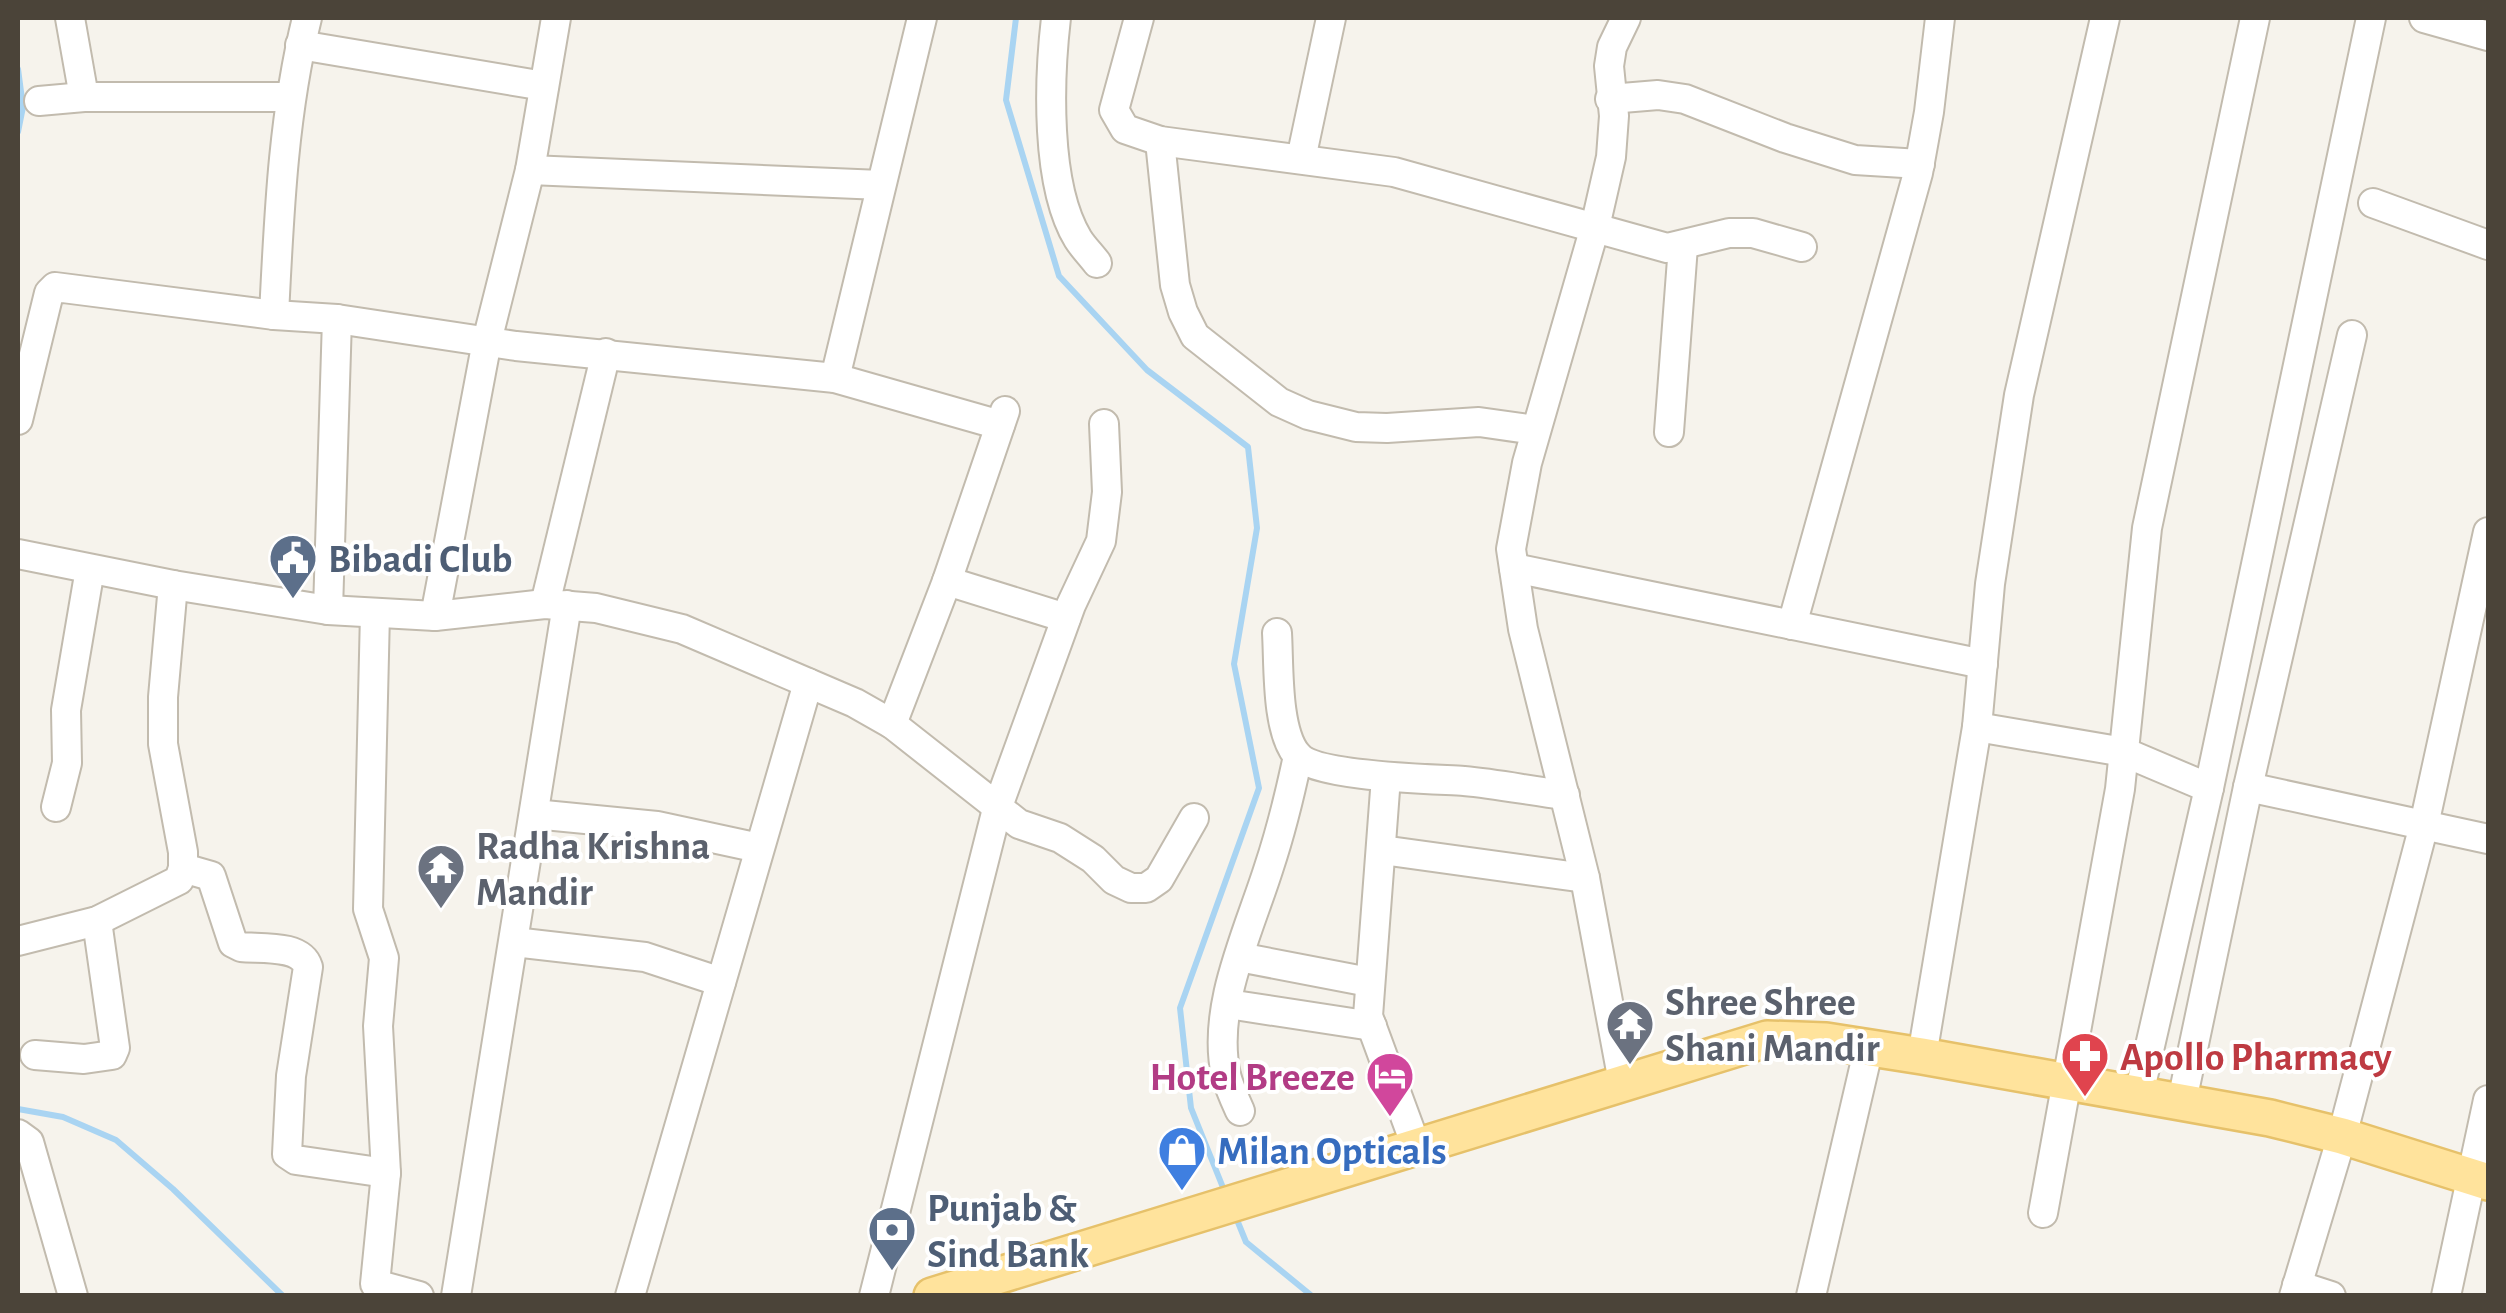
<svg xmlns="http://www.w3.org/2000/svg" width="2506" height="1313" font-family="'Alegreya Sans',sans-serif">
<style>
.lines{fill:none;stroke-linecap:round;stroke-linejoin:round}
.stream{stroke:#a9d4f2;stroke-width:6}
.minor-casing{stroke:#c2bbae;stroke-width:32}
.major-casing{stroke:#e6c16a;stroke-width:40}
.minor{stroke:#fff;stroke-width:28}
.major{stroke:#ffe39c;stroke-width:35}
.labels{text-anchor:middle;stroke-width:8;stroke-linejoin:round;paint-order:stroke}
.service-label{font-size:40px;font-weight:bold;fill:#4e5e75;stroke:#fff;text-anchor:start}
.worship-label{font-size:40px;font-weight:bold;fill:#5b616d;stroke:#fff;text-anchor:start}
.health-label{font-size:40px;font-weight:bold;fill:#be3a42;stroke:#fff;text-anchor:start}
.hotel-label{font-size:40px;font-weight:bold;fill:#b23c85;stroke:#fff;text-anchor:end}
.shop-label{font-size:40px;font-weight:bold;fill:#366cbe;stroke:#fff;text-anchor:start}
</style>
<rect width="100%" height="100%" fill="#f6f3ec"/>
<g class="lines">
<!-- stream -->
<g class="stream">
<polyline points="1016,18 1006,100 1059,276 1147,370 1248,447 1257,528 1234,664 1259,788 1180,1008 1191,1108 1226,1195"/>
<polyline points="18,69 23,107 18,132"/>
<polyline points="18,1109 63,1117 116,1140 173,1189 283,1296"/>
<polyline points="1235,1215 1246,1242 1312,1296"/>
</g>
<!-- minor casing -->
<g class="minor-casing">
<g id="minor">
<polyline points="70,18 84,97"/>
<path d="M1056,18C1049,78 1045,185 1078,239C1083,247 1091,255 1097,263"/>
<polyline points="1139,18 1114,110 1125,129 1160,141 1394,172 1667,248 1729,233 1753,233 1802,247"/>
<polyline points="2424,18 2488,36"/>
<polyline points="300,45 544,86"/>
<polyline points="1610,99 1658,95 1685,99 1785,138 1855,160 1920,164"/>
<polyline points="39,101 84,97 290,97"/>
<polyline points="1160,141 1175,285 1183,312 1195,336 1279,402 1308,415 1356,427 1387,428 1479,422 1535,430"/>
<polyline points="1301,159 1331,18"/>
<polyline points="530,170 881,185"/>
<polyline points="2373,203 2488,245"/>
<path d="M274,315C279,215 283,115 307,18"/>
<polyline points="835,378 922,18"/>
<polyline points="18,420 49,293 55,287 274,315 337,319 516,346 835,378 1000,425"/>
<polyline points="1669,432 1683,246"/>
<polyline points="18,554 173,585 328,610 435,616 545,604 596,608 682,629 855,703 892,724 1019,824 1060,838 1093,859 1114,880 1131,888 1146,888 1159,879 1194,818"/>
<polyline points="1514,568 1983,664"/>
<polyline points="947,581 1066,618"/>
<polyline points="545,604 606,353"/>
<polyline points="328,610 337,319"/>
<polyline points="375,613 368,909 384,958 378,1026 386,1173 375,1284 419,1296"/>
<polyline points="435,616 487,341 530,170 556,18"/>
<polyline points="1792,625 1918,173 1929,112 1940,18"/>
<path d="M1277,633C1279,665 1276,730 1297,755C1316,777 1433,779 1464,781C1498,784 1531,791 1565,795"/>
<polyline points="892,724 947,581 1005,411"/>
<polyline points="1977,727 2124,752 2209,788"/>
<polyline points="1386,777 1368,1016 1416,1146"/>
<polyline points="2248,787 2488,839"/>
<polyline points="56,807 67,763 66,710 90,569"/>
<polyline points="534,814 657,826 759,848"/>
<polyline points="1382,850 1585,878"/>
<path d="M183,868L211,876L233,943L241,947C261,949 301,944 308,967L291,1076L287,1154L296,1160L386,1173"/>
<polyline points="18,941 97,921 179,880 183,868 183,852 163,744 163,697 173,585"/>
<polyline points="514,942 645,957 721,982"/>
<polyline points="1239,957 1369,982"/>
<polyline points="1228,1004 1372,1026"/>
<polyline points="35,1055 84,1059 112,1055 115,1048 97,921"/>
<polyline points="1922,1056 1977,727 1990,584 2019,395 2105,18"/>
<polyline points="1623,1082 1585,878 1523,629 1511,549 1527,463 1595,227 1611,157 1614,116 1609,66 1612,47 1626,18"/>
<polyline points="2139,1094 2209,788 2371,18"/>
<polyline points="2182,1101 2248,787 2352,335"/>
<path d="M1240,1111C1235,1100 1229,1087 1226,1075C1211,1007 1249,931 1269,867C1281,831 1290,794 1298,756"/>
<polyline points="18,1134 29,1142 73,1296"/>
<polyline points="2043,1213 2120,789 2147,528 2255,18"/>
<polyline points="2297,1285 2331,1296"/>
<polyline points="456,1296 567,605"/>
<polyline points="630,1296 808,683"/>
<polyline points="874,1296 997,809 1071,605 1101,541 1107,492 1104,424"/>
<polyline points="1811,1296 1869,1047"/>
<polyline points="2294,1296 2342,1136 2424,825 2488,532"/>
<polyline points="2446,1296 2488,1100"/>
</g>
</g>
<!-- major casing -->
<g class="major-casing">
<polyline id="major" points="932,1296 1767,1039 1826,1041 1922,1056 2270,1118 2342,1136 2488,1182"/>
</g>
<!-- minor -->
<use href="#minor" class="minor"/>
<!-- major -->
<use href="#major" class="major"/>
</g>
<!-- icons -->
<defs>
<g id="civic-pin" transform="scale(2.5)"><path d="M0 17L-7.5 6A9.5 9.5 0 1 1 7.5 6Z" fill="#5c6f8a" stroke="#fff"/><path d="M-.6-6.5H3V-4.5H.6V-3L4-1V1h2V6H-6V1h2V-1L-.6-3ZM-1.2 2.5V6h2.4V2.5Z" fill="#fff"/></g>
<g id="temple-pin" transform="scale(2.5)"><path d="M0 17L-7.5 6A9.5 9.5 0 1 1 7.5 6Z" fill="#6b7280" stroke="#fff"/><path d="M0-6L5-2H3V0L6.5 2.5H4V6H1.5V3h-3V6H-4V2.5H-6.5L-3 0V-2H-5Z" fill="#fff"/></g>
<g id="pharmacy-pin" transform="scale(2.5)"><path d="M0 17L-7.5 6A9.5 9.5 0 1 1 7.5 6Z" fill="#e0444e" stroke="#fff"/><path d="M-2-6h4v4h4v4h-4v4h-4v-4h-4v-4h4Z" fill="#fff"/></g>
<g id="hotel-pin" transform="scale(2.5)"><path d="M0 17L-7.5 6A9.5 9.5 0 1 1 7.5 6Z" fill="#d1479c" stroke="#fff"/><path d="M-6-4.5h1.5V1H6V5H4.5V3h-9V5H-6ZM-4 0a1.8 1.8 0 1 1 3.6 0ZM.5 0V-2.5h3Q6-2.5 6 0Z" fill="#fff"/></g>
<g id="shop-pin" transform="scale(2.5)"><path d="M0 17L-7.5 6A9.5 9.5 0 1 1 7.5 6Z" fill="#3f7fe0" stroke="#fff"/><path d="M-5-2.5h2.3a2.7 3.5 0 0 1 5.4 0H5L5.5 6h-11ZM-1.5-2.5h3a1.5 2.3 0 0 0-3 0Z" fill="#fff"/></g>
<g id="bank-pin" transform="scale(2.5)"><path d="M0 17L-7.5 6A9.5 9.5 0 1 1 7.5 6Z" fill="#5c6f8a" stroke="#fff"/><path d="M-6-4H6V4H-6ZM0-2.3a2.3 2.3 0 1 0 0 4.6a2.3 2.3 0 1 0 0-4.6Z" fill="#fff"/></g>
</defs>
<g fill-rule="evenodd">
<use href="#civic-pin" x="293" y="558"/>
<use href="#temple-pin" x="441" y="868"/>
<use href="#temple-pin" x="1630" y="1024"/>
<use href="#pharmacy-pin" x="2085" y="1056"/>
<use href="#hotel-pin" x="1390" y="1076"/>
<use href="#shop-pin" x="1182" y="1150"/>
<use href="#bank-pin" x="892" y="1230"/>
</g>
<g class="labels">
<!-- service labels -->
<g class="service-label">
<text x="328" y="572">Bibadi Club</text>
<text x="927" y="1221">Punjab &amp;<tspan x="927" dy="46">Sind Bank</tspan></text>
</g>
<!-- worship labels -->
<g class="worship-label">
<text x="476" y="859">Radha Krishna<tspan x="476" dy="46">Mandir</tspan></text>
<text x="1665" y="1015">Shree Shree<tspan x="1665" dy="46">Shani Mandir</tspan></text>
</g>
<!-- health labels -->
<g class="health-label">
<text x="2120" y="1070">Apollo Pharmacy</text>
</g>
<!-- hotel labels -->
<g class="hotel-label">
<text x="1355" y="1090">Hotel Breeze</text>
</g>
<!-- shop labels -->
<g class="shop-label">
<text x="1217" y="1164">Milan Opticals</text>
</g>
</g>
<!-- border -->
<rect width="2506" height="1313" fill="none" stroke="#4b4439" stroke-width="40"/>
</svg>
